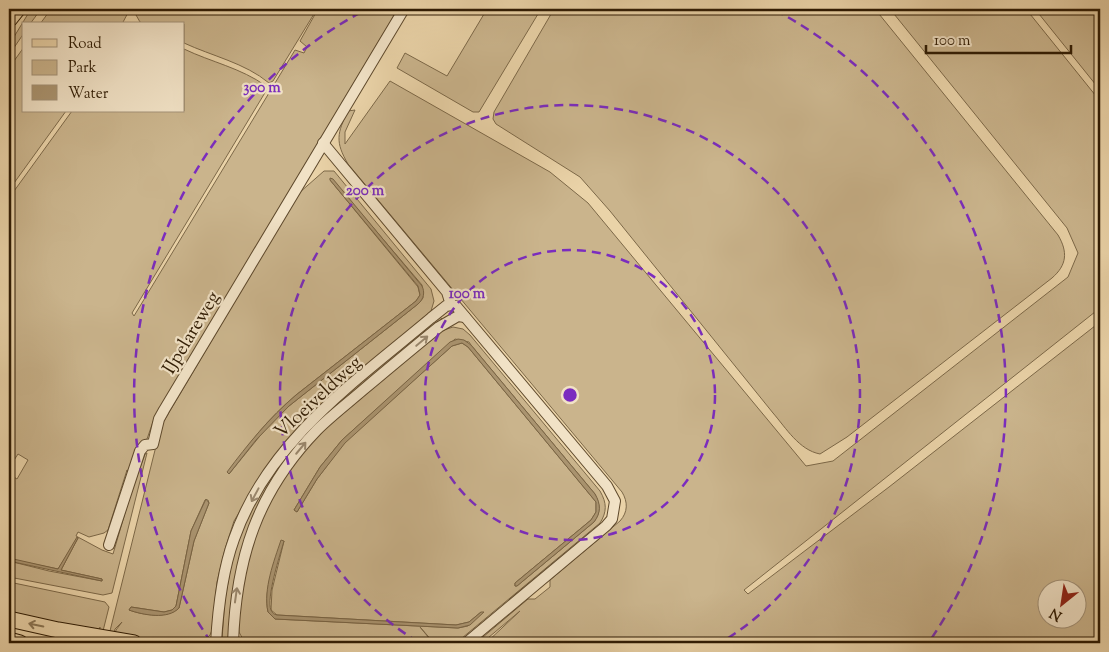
<svg xmlns="http://www.w3.org/2000/svg" width="1109" height="652" font-family="'Sorts Mill Goudy',serif">
<style>
.green{fill:#cab48c;stroke:#7c6848;fill-rule:evenodd}
.water{fill:#aa9470;stroke:#796444}
.lines{fill:none;stroke-linecap:round;stroke-linejoin:round}
.minor-casing{stroke:#5e492c;stroke-width:12}
.primary-casing{stroke:#2f1b03;stroke-width:17}
.trunk-casing{stroke:#2f1b03;stroke-width:18}
.minor{stroke:#f1e2c6;stroke-width:10}
.primary{stroke:#ead3a8;stroke-width:15}
.trunk{stroke:#ead3a8;stroke-width:16}
.oneway{stroke:#9a886e}
.oneway2{stroke:#8c7756}
.ring{fill:none;stroke:#7b2cbf;stroke-width:2.5;stroke-dasharray:9 6}
.labels{text-anchor:middle;stroke-width:4.5;stroke-linejoin:round;paint-order:stroke}
.street-label{font-size:19px;fill:#2f1b03;stroke:#f1e2c6}
.centre{fill:#7b2cbf;stroke:#f1e2c6;stroke-width:2.5}
.ring-label{font-size:15px;text-anchor:middle;font-weight:bold;fill:#7b2cbf;stroke:#f1e2c6;stroke-width:4.5;stroke-linejoin:round;paint-order:stroke}
</style>
<rect width="100%" height="100%" fill="#ead3a8"/>
<filter id="stains"><feTurbulence type="fractalNoise" baseFrequency=".004" numOctaves="4"/><feColorMatrix values="0 0 0 0 .2 0 0 0 0 .09 0 0 0 0 .02 0 0 0 .5 -.17"/></filter>
<radialGradient id="worn" r=".72"><stop offset=".6" stop-color="#630" stop-opacity="0"/><stop offset="1" stop-color="#630" stop-opacity=".3"/></radialGradient>
<!-- green -->
<g class="green">
<polygon points="31,9 41,9 30,24 24,24 24,33 9,55 9,45"/>
<polygon points="51,9 130,9 122,24 40,24"/>
<path d="M138,9H317L273,81L269,83C245,63 212,56 184,43V24H144L140,22L136,15Z"/>
<path d="M318,9H398L155,416L147,439L142,442L127,472V470L108,530L104,533L89,537L78,532L76,536L102,550L113,554L132,489L145,454L147,453L112,593L103,595L9,577V561L49,571L102,581V579L61,570L78,538L58,569L9,559V474L17,479L28,460L18,454L9,468V198L72,111H184V49C211,62 241,68 266,86V91L132,313L134,316L295,50L304,53L307,47L300,41Z"/>
<polygon points="487,9 541,9 479,112 473,112 397,68 405,53 447,76"/>
<path d="M554,9H875L1058,235C1068,252 1067,265 1052,278L847,437L820,454C799,450 786,428 773,413L610,211L580,177L496,124L493,119L494,112Z"/>
<path d="M890,9H1026L1100,101V308L744,590L748,594L889,487L1100,322V643H486L520,611L482,643H476L528,599H535L550,587V580L620,521C628,512 628,502 622,492L348,164C335,142 337,133 348,111L355,110L345,132V144L390,81L550,172L588,203L806,466L833,461L1068,277L1078,253L1067,228ZM1046,590H1076V620H1046Z"/>
<polygon points="1035,9 1100,9 1100,90"/>
<polygon points="24,47 24,111 66,111 9,190 9,68"/>
<path d="M324,171H334L431,289L434,301L431,311L306,418L271,460L234,521L225,549L217,582L212,630L210,635L202,643C173,643 141,645 115,634L116,630L122,622L115,629L111,643H107L161,426L299,193ZM331,178L422,285L423,298L418,304L289,406L264,431L229,474C248,443 268,419 296,395L416,301L420,295L418,287L330,180ZM205,500H208L209,503L194,541L179,608C167,619 143,615 129,610L131,607L164,612L172,610L176,606L191,531Z"/>
<polygon points="439,315 443,321 334,412 261,505 229,640 222,639 225,599 232,561 239,537 264,482 305,429"/>
<path d="M453,327L463,329L470,335L600,491C607,503 607,512 600,523L456,643H434L420,627L433,643H259V639H254V643H245L239,632V597L256,530L274,493L304,451L326,428L441,331ZM455,339L469,342L471,345L595,494C600,505 601,512 594,522L517,586H515V583L591,520L596,512V502L468,347L462,343L452,346L345,442L317,479L297,512L294,510L320,467L342,440ZM284,541L272,590L271,610L277,615L456,625L469,622L481,612L468,626L458,628L275,619L268,612C263,589 275,563 284,541Z"/>
<polygon points="9,582 105,602 109,607 100,643 97,643 100,627 99,632 9,612"/>
</g>
<!-- water -->
<g class="water">
<path d="M330,178L333,179L422,286C425,292 424,299 418,304L289,406L256,440L229,474L227,472C248,444 269,418 296,395L416,301L420,295L418,286L330,180Z"/>
<path d="M458,339L464,340L471,345L595,494C601,504 601,513 594,522L517,586H515V583L591,520L596,512V502L468,347L462,343L452,346L345,443L317,479L297,512L294,510L320,467L342,440L450,342Z"/>
<path d="M206,499L209,503L194,541L179,608C168,620 143,615 129,610L131,607L164,612L172,610L176,606L191,531Z"/>
<polygon points="77,537 78,538 61,570 102,579 102,581 9,561 9,558 58,569"/>
<path d="M281,540L284,541C280,555 266,598 271,610C273,614 274,614 277,615L456,625L469,622L481,612H484L470,625L458,628L275,619L268,612C263,589 274,561 281,540Z"/>
</g>
<g class="lines">
<!-- minor casing -->
<g class="minor-casing">
<g id="minor">
<polyline points="323,143 447,292 451,305"/>
<polyline points="451,305 456,306 607,486 615,501 612,519 606,526 466,643"/>
<polyline points="109,545 140,451 145,445 153,444 159,419 164,410 404,9"/>
<path d="M216,643C218,608 222,572 234,539C268,441 356,381 431,318L446,306L451,305"/>
<path d="M233,643C236,558 257,492 317,430C331,416 348,403 363,390C388,369 413,348 439,327L458,316L465,317"/>
</g>
</g>
<!-- primary casing -->
<g class="primary-casing">
<g id="primary">
<polyline points="9,619 58,630 134,643"/>
<polyline points="9,640 20,643"/>
</g>
</g>
<!-- trunk casing -->
<g class="trunk-casing">
<polyline id="trunk" points="9,19 17,9"/>
</g>
<!-- minor -->
<use href="#minor" class="minor"/>
<!-- primary -->
<use href="#primary" class="primary"/>
<!-- trunk -->
<use href="#trunk" class="trunk"/>
</g>
<!-- one-way arrows -->
<defs><path id="oneway-shaft" d="M-6 0H5M1.5-3L5.5 0L1.5 3" fill="none" stroke-width="1.6" stroke-linecap="round" stroke-linejoin="round" transform="scale(1.25)"/></defs>
<g class="oneway">
<use href="#oneway-shaft" transform="translate(422 341) rotate(-40)"/>
<use href="#oneway-shaft" transform="translate(301 448) rotate(-50)"/>
<use href="#oneway-shaft" transform="translate(255 495) rotate(118)"/>
<use href="#oneway-shaft" transform="translate(236 595) rotate(-82)"/>
</g>
<use class="oneway2" href="#oneway-shaft" transform="translate(36 625) rotate(-168)"/>
<!-- distance rings -->
<g class="ring">
<circle cx="570" cy="395" r="145"/>
<path d="M418 642A290 290 0 1 1 722 642"/>
<path d="M211 642A436 436 0 0 1 365 10M775 10A436 436 0 0 1 929 642"/>
</g>
<g class="labels">
<!-- street labels -->
<g class="street-label">
<text transform="translate(190 332) rotate(-59)" y="7">IJpelareweg</text>
<text transform="translate(317 396) rotate(-43)" y="7">Vloeiveldweg</text>
</g>
</g>
<circle cx="570" cy="395" r="8" class="centre"/>
<g class="ring-label">
<text x="262" y="92">300 m</text>
<text x="365" y="195">200 m</text>
<text x="467" y="298">100 m</text>
</g>
<!-- margin -->
<rect width="1109" height="652" fill="none" stroke="#ead3a8" stroke-width="30"/>
<rect x="10" y="10" width="1089" height="632" fill="none" stroke="#2f1b03" stroke-width="2.5"/>
<rect x="15" y="15" width="1079" height="622" fill="none" stroke="#2f1b03"/>
<!-- legend -->
<rect x="22" y="22" width="162" height="90" fill="#f1e2c6" stroke="#a39278"/>
<rect x="32" y="39" width="25" height="8" fill="#ead3a8" stroke="#a39278"/>
<text x="68" y="48" font-size="15" fill="#2f1b03">Road</text>
<rect x="32" y="60" width="25" height="15" fill="#cab48c" stroke="#a39278"/>
<text x="68" y="72" font-size="15" fill="#2f1b03">Park</text>
<rect x="32" y="85" width="25" height="15" fill="#aa9470" stroke="#a39278"/>
<text x="68" y="98" font-size="15" fill="#2f1b03">Water</text>
<!-- north arrow -->
<g transform="translate(1062 604) rotate(210)"><circle r="24" fill="#f1e2c6" stroke="#a39278"/>
<path d="M0-4L9 19L0 12L-9 19Z" fill="#8f2418"/>
<text y="-8" font-size="14" font-weight="bold" text-anchor="middle" fill="#2f1b03">N</text>
</g>
<!-- scale -->
<path d="M926 45v8h145v-8" fill="none" stroke="#2f1b03" stroke-width="2.5"/>
<text x="934" y="45" font-size="15" fill="#2f1b03" stroke="#f1e2c6" stroke-width="4" paint-order="stroke">100 m</text>
<rect width="100%" height="100%" filter="url(#stains)"/>
<rect width="100%" height="100%" fill="url(#worn)"/>
</svg>
